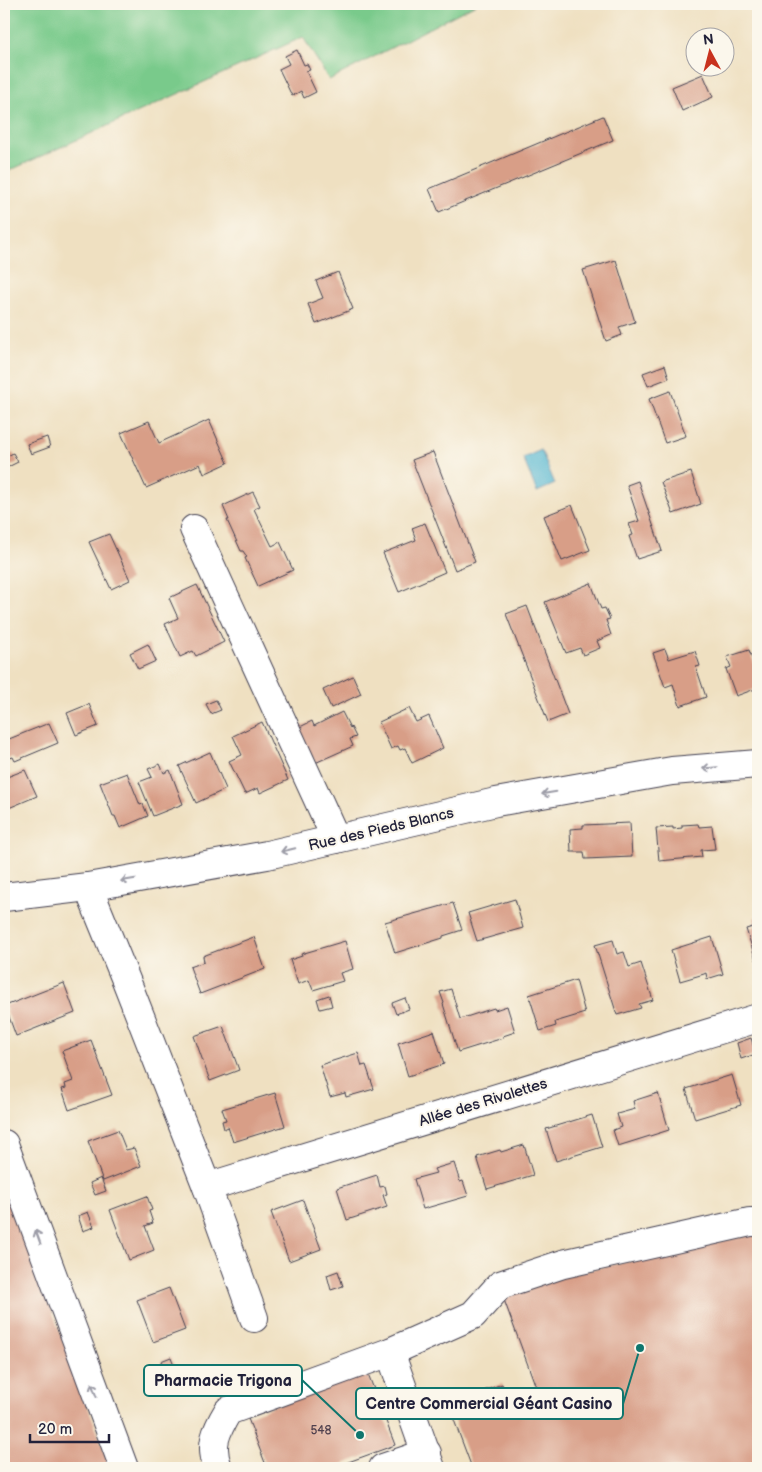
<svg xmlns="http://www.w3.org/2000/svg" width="762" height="1472" font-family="'Balsamiq Sans',sans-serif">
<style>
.green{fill:#79ca8b;stroke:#4e7663}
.water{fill:#51b5d0;stroke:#3a6c86}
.building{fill:#d89e87}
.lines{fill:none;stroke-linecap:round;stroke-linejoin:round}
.minor-casing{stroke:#413e4f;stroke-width:30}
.minor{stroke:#fff;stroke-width:28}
.oneway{stroke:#9c9ca7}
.labels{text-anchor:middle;stroke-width:4;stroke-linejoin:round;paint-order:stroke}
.number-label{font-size:12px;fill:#50414e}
.street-label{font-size:15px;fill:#22223b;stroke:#fbf7ec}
.leader{fill:none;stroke:#0f766e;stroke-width:2}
.callout-dot{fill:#0f766e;stroke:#fbf7ec;stroke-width:2}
.callout{fill:#fbf7ec;stroke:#0f766e;stroke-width:2}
.callout-label{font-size:16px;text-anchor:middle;font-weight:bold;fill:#22223b}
</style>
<rect width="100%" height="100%" fill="#fbf7ec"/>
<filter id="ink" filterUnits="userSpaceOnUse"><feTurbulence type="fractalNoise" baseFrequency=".02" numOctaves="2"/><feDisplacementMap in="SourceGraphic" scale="10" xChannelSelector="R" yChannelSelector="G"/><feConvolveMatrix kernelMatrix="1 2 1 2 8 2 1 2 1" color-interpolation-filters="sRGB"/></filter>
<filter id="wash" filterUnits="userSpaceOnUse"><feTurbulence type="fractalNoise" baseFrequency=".0096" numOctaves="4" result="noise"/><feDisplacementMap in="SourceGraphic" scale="20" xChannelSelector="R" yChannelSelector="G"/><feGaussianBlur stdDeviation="1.12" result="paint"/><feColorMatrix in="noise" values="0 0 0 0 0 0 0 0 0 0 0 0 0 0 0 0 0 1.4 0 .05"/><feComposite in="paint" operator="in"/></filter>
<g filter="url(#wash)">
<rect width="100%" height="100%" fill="#efe0c1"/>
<!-- green -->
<polygon class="green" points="4,4 476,4 329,80 303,37 4,173"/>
<!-- water -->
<polygon class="water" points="541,450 555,484 537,492 523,458"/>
<g id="blocks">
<!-- building -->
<g class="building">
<polygon points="297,50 304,65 307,64 310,70 306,71 316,92 304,98 301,91 292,96 279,69 289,64 285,56"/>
<polygon points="703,74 713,97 682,111 672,87"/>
<polygon points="603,116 613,140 439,212 429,189"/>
<polygon points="616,260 635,322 619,327 622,335 606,341 583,270"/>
<polygon points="338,272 353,309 316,324 308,304 323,298 316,281"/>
<polygon points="665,365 669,378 648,386 643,373"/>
<polygon points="670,391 686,436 665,443 649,399"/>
<polygon points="209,420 228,463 204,474 200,464 146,488 121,433 149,421 159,443"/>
<polygon points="47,437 50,447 31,454 27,444"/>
<polygon points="433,452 475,562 455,570 412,460"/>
<polygon points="13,453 18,462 4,469 4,458"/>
<polygon points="691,472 701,504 673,514 661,482"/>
<polygon points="638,481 662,551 637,559 629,536 633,535 629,524 639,521 627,485"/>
<polygon points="253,492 260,506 254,509 272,546 280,542 293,570 258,586 245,558 247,557 243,551 241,551 227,520 229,520 223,506"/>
<polygon points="572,505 590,550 562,561 544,516"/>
<polygon points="425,523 445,572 399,592 383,553 416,540 412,528"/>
<polygon points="109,534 130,580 111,589 89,542"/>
<polygon points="591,583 601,609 605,608 610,619 606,620 611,635 597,641 600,648 583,655 580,648 566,653 545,602"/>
<polygon points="197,585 224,642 196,656 193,651 180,657 165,624 178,618 169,598"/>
<polygon points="527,606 568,714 548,722 506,614"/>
<polygon points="148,644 156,661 138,669 130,653"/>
<polygon points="665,649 669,659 695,651 700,666 696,667 706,697 680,706 673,684 665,687 653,653"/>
<polygon points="749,650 758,673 758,688 736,696 726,669 731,667 727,657"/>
<polygon points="353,676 361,694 331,708 323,690"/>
<polygon points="216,700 221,710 211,714 206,704"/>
<polygon points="89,704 98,726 76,735 67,713"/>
<polygon points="409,708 416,722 429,716 443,748 412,763 405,748 400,750 398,746 391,749 379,722"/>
<polygon points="342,712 350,728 351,727 356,737 350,739 353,746 315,763 298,728 312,721 314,726"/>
<polygon points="262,722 288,780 260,793 258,788 245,794 229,761 242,755 233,736"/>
<polygon points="49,723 58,743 15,761 13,757 4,760 4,741"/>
<polygon points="210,752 226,789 196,803 179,766"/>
<polygon points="160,764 164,773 170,770 183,804 153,816 139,782 152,777 148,769"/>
<polygon points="4,770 7,777 25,770 37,796 4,810"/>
<polygon points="127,773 140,805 143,804 148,816 120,828 115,816 113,816 100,783"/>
<polygon points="630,823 632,857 585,859 584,852 571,852 570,829 583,828 583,825"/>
<polygon points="698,824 699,827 712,826 715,849 701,850 702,857 659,861 656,828 673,827 673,829 682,828 682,825"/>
<polygon points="515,899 523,928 477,941 468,913"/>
<polygon points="453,903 462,930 443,936 443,938 395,953 385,922"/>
<polygon points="758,917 758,959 756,960 746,929 756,926 754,918"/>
<polygon points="254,937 265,969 200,994 190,967 204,962 203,956"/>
<polygon points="712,937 723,974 707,979 706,973 704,974 680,981 671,950"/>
<polygon points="613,940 617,954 624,952 629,967 641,963 653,1000 639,1004 641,1008 617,1015 595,945"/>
<polygon points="345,941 353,969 340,973 343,981 313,990 309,980 298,984 290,960 302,956 301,954"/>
<polygon points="576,980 585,1013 555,1022 556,1026 540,1031 529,995"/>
<polygon points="64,983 75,1013 16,1036 5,1006"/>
<polygon points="451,989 460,1019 494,1008 495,1010 507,1006 515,1032 503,1036 503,1038 458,1052 443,1004 444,1003 440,992"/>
<polygon points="329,995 332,1006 320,1009 317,999"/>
<polygon points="405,998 409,1009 396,1014 392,1003"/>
<polygon points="223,1026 239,1070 210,1081 194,1036"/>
<polygon points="434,1031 444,1064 408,1076 398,1043"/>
<polygon points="751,1038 756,1054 741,1059 737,1043"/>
<polygon points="91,1040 112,1095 69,1110 62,1089 66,1088 65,1084 73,1081 62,1051"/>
<polygon points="358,1053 362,1066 366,1065 374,1089 346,1097 345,1093 330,1097 320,1065"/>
<polygon points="732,1075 741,1105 695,1119 686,1089"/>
<polygon points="275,1093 285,1126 233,1142 228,1127 224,1129 222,1121 226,1120 222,1109"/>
<polygon points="658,1093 669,1130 618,1146 613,1130 621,1127 617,1114 635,1109 633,1101"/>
<polygon points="592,1115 602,1147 556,1161 546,1129"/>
<polygon points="118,1130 126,1150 134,1148 141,1166 103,1181 88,1141"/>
<polygon points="524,1145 533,1175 487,1189 477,1157 500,1150 501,1152"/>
<polygon points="454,1163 460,1182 463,1181 468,1196 423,1209 414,1179 436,1173 434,1169"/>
<polygon points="377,1175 380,1187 385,1186 387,1194 383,1195 387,1207 347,1220 337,1188"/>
<polygon points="101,1178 106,1191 95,1195 90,1183"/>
<polygon points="4,1183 111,1468 4,1468"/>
<polygon points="147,1196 152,1210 149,1211 153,1223 145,1226 154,1250 129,1260 110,1210"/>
<polygon points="303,1200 321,1249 289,1261 271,1212"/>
<polygon points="88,1212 94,1227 83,1231 78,1216"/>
<polygon points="749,1235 758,1235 758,1468 472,1468 448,1404 502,1384 511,1409 540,1398 503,1297 557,1277"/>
<polygon points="338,1271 343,1286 331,1290 327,1275"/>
<polygon points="169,1288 185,1330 153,1342 137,1300"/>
<polygon points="171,1357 174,1365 163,1369 161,1361"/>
<polygon points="367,1371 395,1445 332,1468 267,1468 247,1416"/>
</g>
</g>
</g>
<g filter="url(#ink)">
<use href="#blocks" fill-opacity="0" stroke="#413e4f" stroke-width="1"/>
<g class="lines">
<!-- minor casing -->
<g class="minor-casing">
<g id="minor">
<polyline points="194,529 336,839"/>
<polyline points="88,887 126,980 207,1187 758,1018"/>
<polyline points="4,897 88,887 267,855 496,802 649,775 672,771 758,764"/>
<polyline points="4,1144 124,1468"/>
<polyline points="207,1187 254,1318"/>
<path d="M218,1468C209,1445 216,1431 228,1411L390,1352"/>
<polyline points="383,1468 427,1453"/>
<polyline points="431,1468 390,1352 473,1315 500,1285 563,1264 750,1222 758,1222"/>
</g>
</g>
<!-- minor -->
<use href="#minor" class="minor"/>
</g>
<!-- one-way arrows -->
<defs><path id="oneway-shaft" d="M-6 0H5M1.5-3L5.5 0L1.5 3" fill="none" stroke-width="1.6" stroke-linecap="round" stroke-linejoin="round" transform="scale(1.25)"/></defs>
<g class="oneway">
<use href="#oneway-shaft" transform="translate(710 768) rotate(175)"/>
<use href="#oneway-shaft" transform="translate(549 793) rotate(170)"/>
<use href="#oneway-shaft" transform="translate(288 850) rotate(167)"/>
<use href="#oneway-shaft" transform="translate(128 880) rotate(171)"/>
<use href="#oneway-shaft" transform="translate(38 1237) rotate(-110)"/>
<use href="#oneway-shaft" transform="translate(94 1390) rotate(-110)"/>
</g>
</g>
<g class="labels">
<!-- number labels -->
<g class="number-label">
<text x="321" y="1434">548</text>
</g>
<!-- street labels -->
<g class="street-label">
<text transform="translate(381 829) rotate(-13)" y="5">Rue des Pieds Blancs</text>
<text transform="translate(483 1102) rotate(-17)" y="5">Allée des Rivalettes</text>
</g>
</g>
<!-- callouts -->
<path class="leader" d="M360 1435L302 1380M640 1348L623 1404"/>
<g class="callout-dot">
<circle cx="360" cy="1435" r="5"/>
<circle cx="640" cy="1348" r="5"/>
</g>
<g class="callout">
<rect x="144" y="1365" width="158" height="31" rx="5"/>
<rect x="356" y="1388" width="267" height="31" rx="5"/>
</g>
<g class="callout-label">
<text x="223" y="1386">Pharmacie Trigona</text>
<text x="489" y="1409">Centre Commercial Géant Casino</text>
</g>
<!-- margin -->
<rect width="762" height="1472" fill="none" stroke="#fbf7ec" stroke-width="20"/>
<!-- north arrow -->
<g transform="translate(710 52) rotate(353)"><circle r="24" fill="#fbf7ec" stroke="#a4a2a5"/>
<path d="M0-4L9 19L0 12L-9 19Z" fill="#c8321e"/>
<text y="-8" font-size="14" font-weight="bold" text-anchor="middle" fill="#22223b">N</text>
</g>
<!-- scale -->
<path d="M30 1434v8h79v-8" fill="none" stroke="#22223b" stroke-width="2.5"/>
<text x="38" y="1434" font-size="15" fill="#22223b" stroke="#fbf7ec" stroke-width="4" paint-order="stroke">20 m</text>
</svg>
